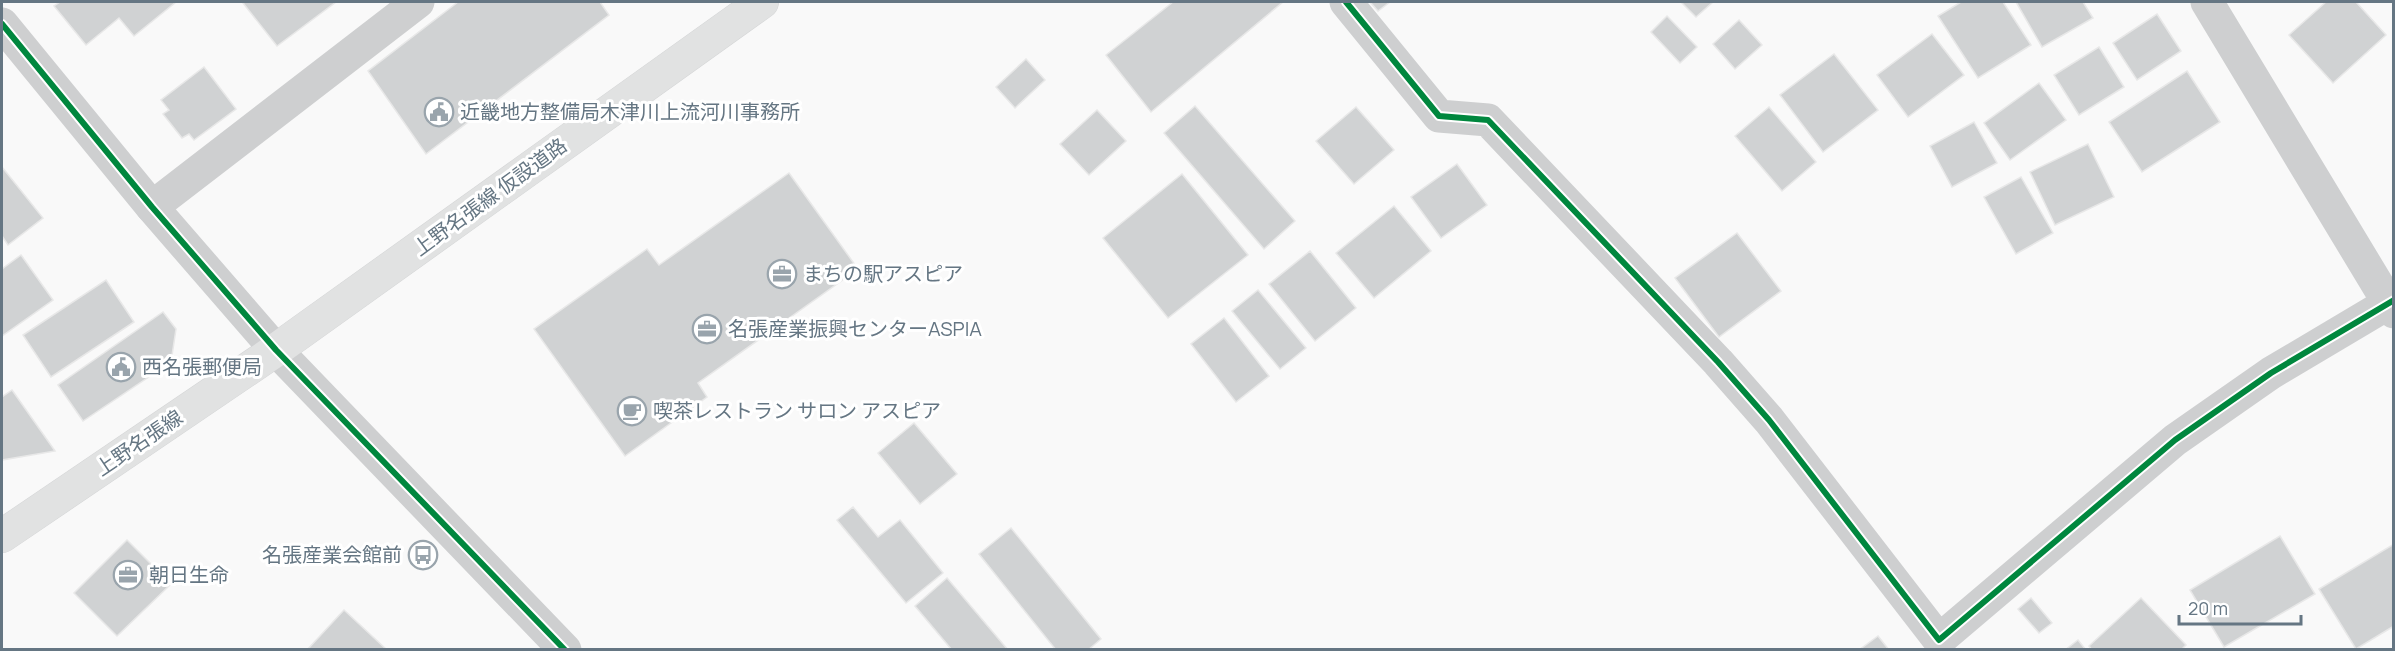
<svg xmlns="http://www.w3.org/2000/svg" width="2395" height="651" font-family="Manrope,'Noto Sans JP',sans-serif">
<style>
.building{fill:#d0d2d3;stroke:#e8e8e8;stroke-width:1.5}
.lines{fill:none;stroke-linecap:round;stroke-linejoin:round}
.major-casing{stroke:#d5d6d7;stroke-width:34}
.minor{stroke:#cecfd0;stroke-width:33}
.major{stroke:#e1e2e2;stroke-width:33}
.cycleway-casing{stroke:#fff;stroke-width:10}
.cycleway{stroke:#00873e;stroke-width:6}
.labels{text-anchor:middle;stroke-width:6;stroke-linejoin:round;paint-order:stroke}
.poi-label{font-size:20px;fill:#657683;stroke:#fff;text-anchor:start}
.street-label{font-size:20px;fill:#657683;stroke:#fff}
</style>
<rect width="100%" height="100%" fill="#f9f9f9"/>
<!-- building -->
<g class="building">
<polygon points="60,2 176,2 134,36 119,18 86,45 54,6"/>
<polygon points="245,2 336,2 277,46 243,3"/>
<polygon points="458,2 600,2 609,15 426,154 368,71"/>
<polygon points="1173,2 1283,2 1151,112 1106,55"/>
<polygon points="1370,2 1390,2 1378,11"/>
<polygon points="1681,2 1713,2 1696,17"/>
<polygon points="1961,2 2003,2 2031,45 1978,78 1938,16"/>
<polygon points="2016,2 2083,2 2093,18 2042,47"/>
<polygon points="2326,2 2356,2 2386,35 2333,83 2289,35"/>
<polygon points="2157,14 2181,51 2137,80 2113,43"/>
<polygon points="1667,16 1697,47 1680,63 1651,32"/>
<polygon points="1739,20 1762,45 1735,69 1713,44"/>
<polygon points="1932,34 1964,75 1908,117 1877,75"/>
<polygon points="2099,47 2124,87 2079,115 2054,75"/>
<polygon points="1834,54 1878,110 1823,152 1780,95"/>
<polygon points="1026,59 1045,80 1015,108 996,87"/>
<polygon points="204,67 236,109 194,140 189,134 182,138 163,114 169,110 161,100"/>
<polygon points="2187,71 2220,122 2142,172 2109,122"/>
<polygon points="2039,83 2066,120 2010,160 1984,123"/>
<polygon points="1195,106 1295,221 1264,249 1164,133"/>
<polygon points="1356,107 1394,150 1354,184 1316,141"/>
<polygon points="1769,107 1816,162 1782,191 1735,136"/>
<polygon points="1097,110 1126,141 1089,175 1060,144"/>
<polygon points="1974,122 1997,163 1952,187 1930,146"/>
<polygon points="2088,144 2114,197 2055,225 2030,172"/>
<polygon points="1457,164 1487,205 1441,238 1411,197"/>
<polygon points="2,167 43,218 8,245 2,236"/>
<polygon points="789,173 858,269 698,383 707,397 625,456 534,329 647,249 659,265"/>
<polygon points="1182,174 1248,255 1168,318 1103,238"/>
<polygon points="2021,177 2053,233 2016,254 1984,197"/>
<polygon points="1394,206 1431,251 1374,298 1336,253"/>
<polygon points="1737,233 1781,291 1719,337 1675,278"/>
<polygon points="1310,251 1356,308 1315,341 1269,284"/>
<polygon points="21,255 53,300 2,336 2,269"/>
<polygon points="106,280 134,322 51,377 23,335"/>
<polygon points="1258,290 1306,348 1280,369 1232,311"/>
<polygon points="163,312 176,329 171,362 83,421 58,385"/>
<polygon points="1224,318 1269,376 1236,402 1191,344"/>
<polygon points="12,390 55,451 2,460 2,397"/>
<polygon points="914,423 957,474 920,504 878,453"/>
<polygon points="853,507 878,537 900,520 943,573 906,603 837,520"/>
<polygon points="1011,528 1101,639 1088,650 1056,650 979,554"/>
<polygon points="2280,536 2315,594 2224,647 2190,590"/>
<polygon points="127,540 171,584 117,636 74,593"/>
<polygon points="2394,544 2394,626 2356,649 2319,589"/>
<polygon points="947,578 1008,650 952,650 915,606"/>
<polygon points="2031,598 2052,623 2039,633 2018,609"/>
<polygon points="2141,598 2186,645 2181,650 2092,650 2089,646"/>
<polygon points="344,610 387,650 307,650"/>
<polygon points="1878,636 1889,650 1859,650"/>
<polygon points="2078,640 2086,650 2065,650"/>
</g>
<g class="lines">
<!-- major casing -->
<g class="major-casing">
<polyline id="major" points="2,536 276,350 762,2"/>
</g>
<!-- minor -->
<g class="minor">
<polyline points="1346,2 1439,116 1488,120 1718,362 1769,420 1939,640 2175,440 2271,373 2394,300"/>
<polyline points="2207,2 2394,312"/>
<polyline points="2,24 152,207 276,350 565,650"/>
<polyline points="152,207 418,2"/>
</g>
<!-- major -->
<use href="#major" class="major"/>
<!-- cycleway casing -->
<g class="cycleway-casing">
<g id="cycleway">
<polyline points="1346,2 1439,116 1488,120 1718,362 1769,420 1939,640 2175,440 2271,373 2394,300"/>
<polyline points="2,24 152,207 276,350 565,650"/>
</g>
</g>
<!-- cycleway -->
<use href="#cycleway" class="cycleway"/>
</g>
<!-- icons -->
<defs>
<g id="civic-ring" transform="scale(1.5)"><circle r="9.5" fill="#fff" stroke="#99a4ac" stroke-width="1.5"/><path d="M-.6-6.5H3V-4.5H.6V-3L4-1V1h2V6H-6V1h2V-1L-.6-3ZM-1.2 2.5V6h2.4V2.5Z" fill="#99a4ac"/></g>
<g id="office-ring" transform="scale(1.5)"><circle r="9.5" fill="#fff" stroke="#99a4ac" stroke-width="1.5"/><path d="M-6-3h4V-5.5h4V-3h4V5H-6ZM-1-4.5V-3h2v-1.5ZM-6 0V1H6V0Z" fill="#99a4ac"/></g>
<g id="cafe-ring" transform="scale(1.5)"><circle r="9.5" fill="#fff" stroke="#99a4ac" stroke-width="1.5"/><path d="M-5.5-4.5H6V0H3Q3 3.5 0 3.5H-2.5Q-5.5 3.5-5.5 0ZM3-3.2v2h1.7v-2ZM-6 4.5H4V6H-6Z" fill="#99a4ac"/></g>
<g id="bus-ring" transform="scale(1.5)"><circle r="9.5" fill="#fff" stroke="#99a4ac" stroke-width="1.5"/><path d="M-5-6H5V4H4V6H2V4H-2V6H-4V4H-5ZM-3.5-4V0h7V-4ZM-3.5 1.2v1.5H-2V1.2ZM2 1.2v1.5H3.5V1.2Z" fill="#99a4ac"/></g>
</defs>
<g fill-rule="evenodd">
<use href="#civic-ring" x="439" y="112"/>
<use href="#office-ring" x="782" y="274"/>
<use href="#office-ring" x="707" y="329"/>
<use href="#civic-ring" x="121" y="367"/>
<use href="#cafe-ring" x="632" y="411"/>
<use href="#bus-ring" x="423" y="555"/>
<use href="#office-ring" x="128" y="575"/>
</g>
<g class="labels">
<!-- poi labels -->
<g class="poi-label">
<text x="460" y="119">近畿地方整備局木津川上流河川事務所</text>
<text x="803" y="281">まちの駅アスピア</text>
<text x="728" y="336">名張産業振興センターASPIA</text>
<text x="142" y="374">西名張郵便局</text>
<text x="653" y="418">喫茶レストラン サロン アスピア</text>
<text x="402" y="562" text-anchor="end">名張産業会館前</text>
<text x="149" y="582">朝日生命</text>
</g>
<!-- street labels -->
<g class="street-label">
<text transform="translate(490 197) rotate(-36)" y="7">上野名張線 仮設道路</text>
<text transform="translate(139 443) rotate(-34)" y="7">上野名張線</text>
</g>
</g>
<!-- border -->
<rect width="2395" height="651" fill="none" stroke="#657683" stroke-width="6"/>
<!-- scale -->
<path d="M2179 615v9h122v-9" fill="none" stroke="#657683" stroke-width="3"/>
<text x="2188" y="615" font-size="18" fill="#657683" stroke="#ffffff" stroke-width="4.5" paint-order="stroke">20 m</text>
</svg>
